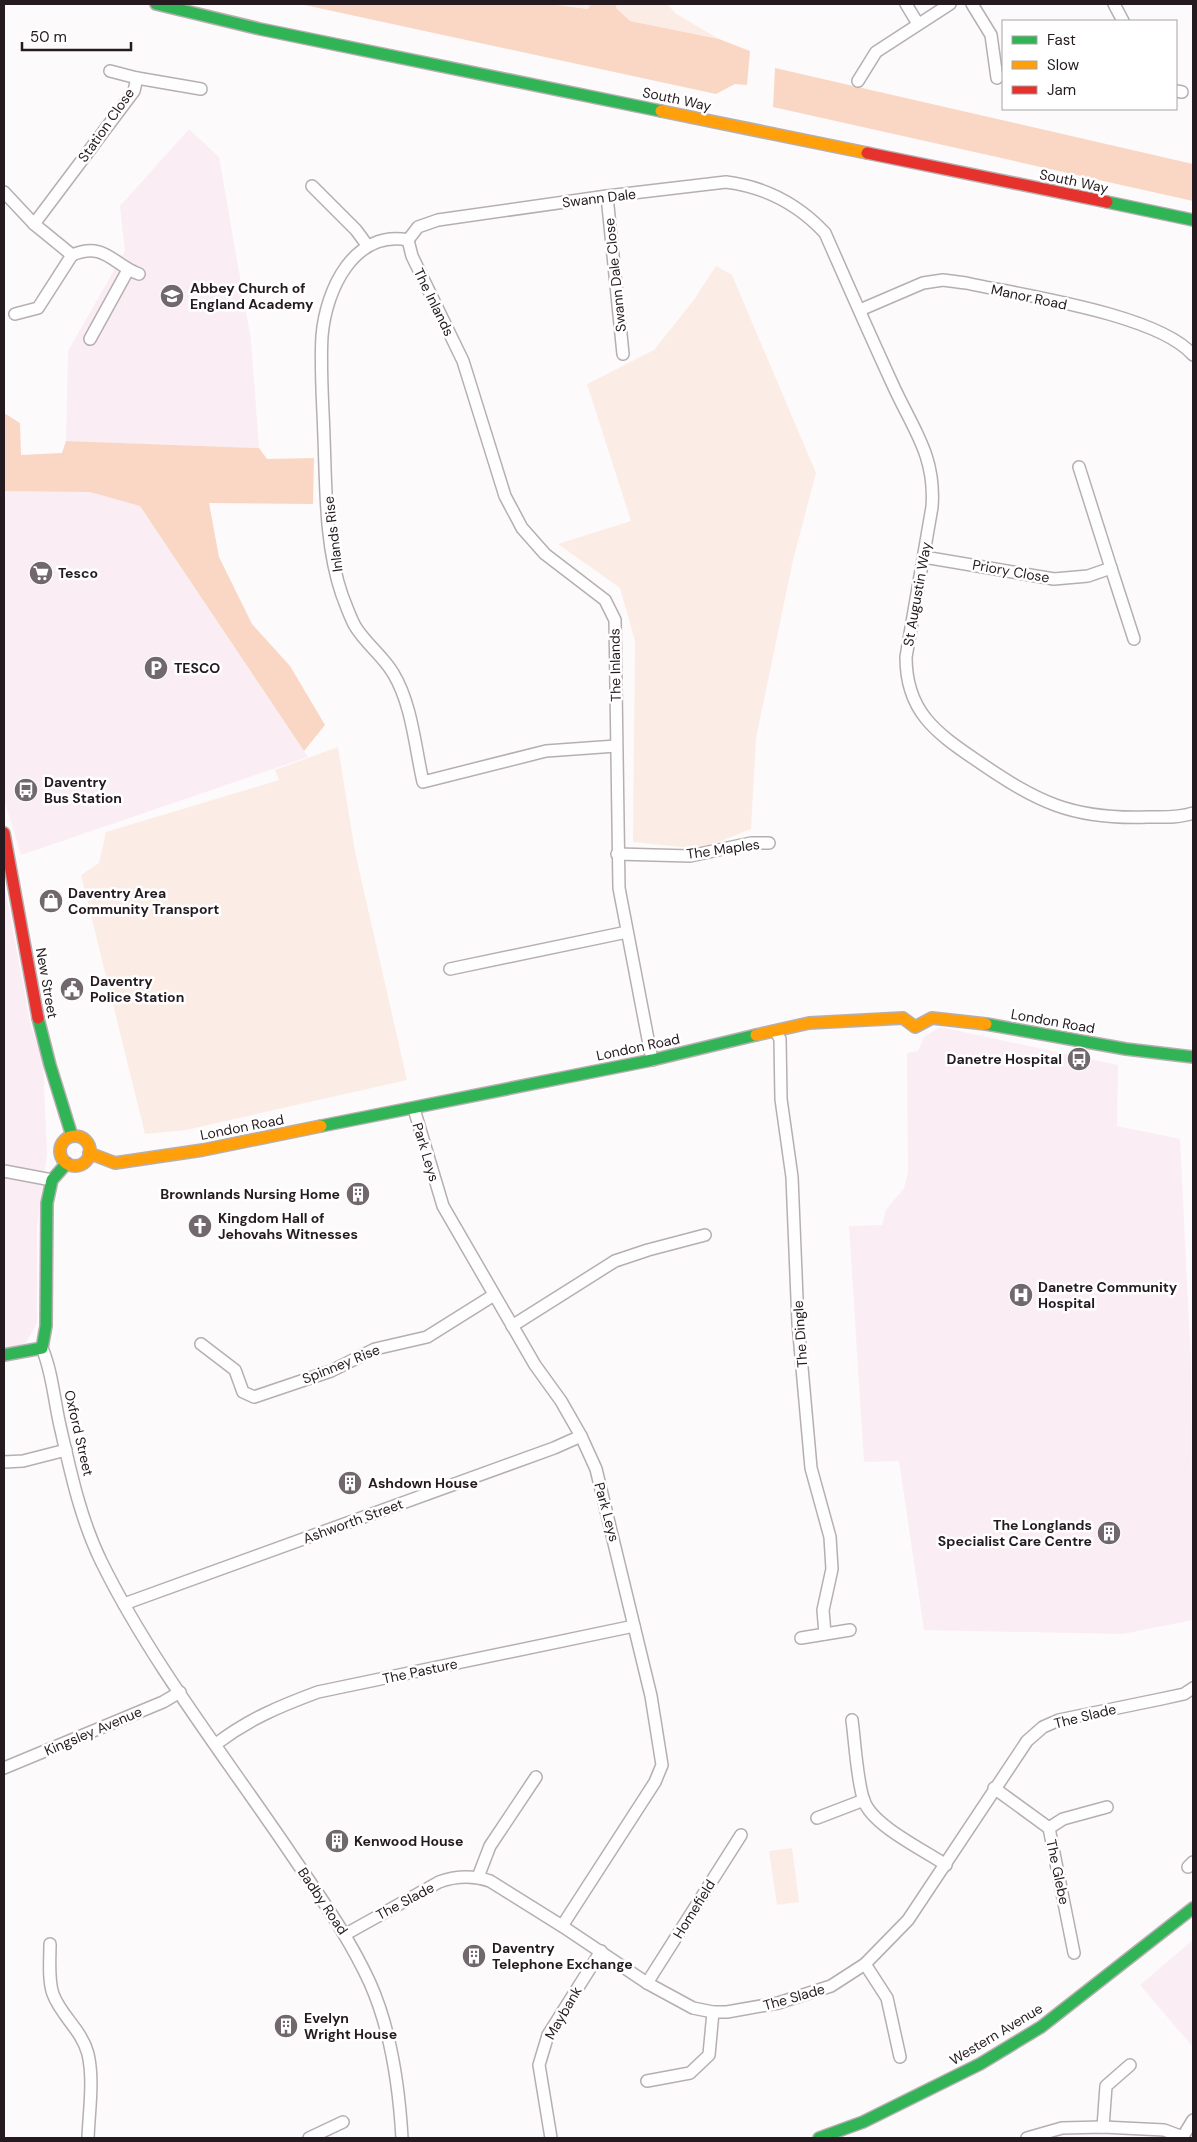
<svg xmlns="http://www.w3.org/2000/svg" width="1197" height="2142" font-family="'DM Sans',sans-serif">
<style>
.built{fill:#faedf3}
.green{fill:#fbede6}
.forest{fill:#fad7c5}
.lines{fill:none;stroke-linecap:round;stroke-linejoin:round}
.street-casing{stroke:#b6afb2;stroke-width:14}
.fast-casing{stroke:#b6afb2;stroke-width:14}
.slow-casing{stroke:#b6afb2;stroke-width:14}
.jam-casing{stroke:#b6afb2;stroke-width:14}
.street{stroke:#fffefe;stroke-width:11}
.fast{stroke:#30b455;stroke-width:11}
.slow{stroke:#ff9f0a;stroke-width:11}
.jam{stroke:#e5322d;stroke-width:11}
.labels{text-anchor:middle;stroke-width:5;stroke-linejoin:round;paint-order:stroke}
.street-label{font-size:14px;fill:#241a1f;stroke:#fff}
.poi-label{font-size:14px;font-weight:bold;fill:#241a1f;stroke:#fff;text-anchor:start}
</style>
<rect width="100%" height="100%" fill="#fdfafb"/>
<!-- built -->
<g class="built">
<polygon points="189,129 219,157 251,340 259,448 66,441 68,351 125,251 120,206"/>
<polygon points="4,491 87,491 140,506 308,757 21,855 4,799"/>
<polygon points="4,883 31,1027 43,1061 47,1154 37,1226 37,1323 22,1350 4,1353"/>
<polygon points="940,1027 1118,1065 1117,1126 1180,1139 1191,1365 1193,1620 1122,1634 924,1630 899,1461 864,1462 849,1226 882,1225 886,1210 904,1188 908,1173 907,1053 918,1051 924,1037"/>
<polygon points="1193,1940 1193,2047 1140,1985"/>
</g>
<!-- green -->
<g class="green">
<polygon points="549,4 591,4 589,9"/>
<polygon points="617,4 667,4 675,13 719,39 629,21 616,8"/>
<polygon points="716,266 732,275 816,473 793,560 756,738 751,829 701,849 633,842 635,641 620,588 558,544 631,521 587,384 654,350 693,301"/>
<polygon points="338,747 355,852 407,1080 186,1130 145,1134 81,875 99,863 106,832 279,780 275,770"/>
<polygon points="792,1848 799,1902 777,1905 769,1851"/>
</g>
<!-- forest -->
<g class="forest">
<polygon points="300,4 549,4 588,9 591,4 617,4 616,8 630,21 719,39 750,51 747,85 735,84 716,94"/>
<polygon points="775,68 1193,164 1193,201 773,107"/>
<polygon points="4,413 20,423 21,455 62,453 66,441 259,448 267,459 314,458 313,504 209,503 219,557 252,624 290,666 325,725 304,751 140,506 90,492 4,491"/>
</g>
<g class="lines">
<!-- street casing -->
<g class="street-casing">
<g id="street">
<polyline points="906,4 918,24"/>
<polyline points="972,4 991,35 997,78"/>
<polyline points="1114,4 1123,21"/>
<polyline points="110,71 137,78"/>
<polyline points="858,81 876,52 950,4"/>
<polyline points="1176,91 1182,92"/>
<polyline points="312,186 356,230 367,245"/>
<polyline points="4,192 34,224 72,255"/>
<polyline points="607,196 623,354"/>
<polyline points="34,224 134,91 137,78 201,89"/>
<path d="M408,240L418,227L438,220L607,196L726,182C766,187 798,204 825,233C847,283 869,333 892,383C912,428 936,455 932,507L906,657C906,711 935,732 976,760C1037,802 1072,820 1148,817C1163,817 1179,818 1193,813"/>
<polyline points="408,240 412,256 463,361 505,496 522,528 545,554 605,600 615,620 619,888 652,1060"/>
<path d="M408,240C354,230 326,289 322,336C320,369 323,404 324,438C326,488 325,546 342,595C346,605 350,617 355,626C365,643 383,656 393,673C412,704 415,747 423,782L546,751L616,746"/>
<path d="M72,255C105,241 113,265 139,274"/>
<path d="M860,310L923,283L943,280L966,283C1021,295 1158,314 1193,355"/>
<polyline points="15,314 38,308 72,255"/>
<polyline points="90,339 128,270"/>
<polyline points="924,557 1054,579 1088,576 1111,568 1079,467"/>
<polyline points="1111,568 1134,639"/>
<polyline points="617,854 690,856 751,843 769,843"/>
<polyline points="450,969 627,932"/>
<polyline points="776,1032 780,1039 781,1099 792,1177 798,1323 811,1468 830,1537 832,1569 823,1610 825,1634"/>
<polyline points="414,1109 443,1206 535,1365 561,1401 581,1436 596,1469 651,1696 662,1765 655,1782 562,1926"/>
<polyline points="4,1171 52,1180"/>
<polyline points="512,1326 615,1261 648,1250 705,1235"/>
<polyline points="201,1344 235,1370 243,1392 254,1397 331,1371 375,1349 427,1337 494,1295"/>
<path d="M42,1348C53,1374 54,1402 61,1430C71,1474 81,1520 101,1561C150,1661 226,1758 289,1851C318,1894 348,1935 370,1983C391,2030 399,2086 402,2138"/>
<polyline points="4,1462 23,1461 66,1450"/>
<polyline points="124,1604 554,1448 581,1436"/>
<polyline points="801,1638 850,1630"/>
<path d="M852,1720C855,1742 857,1782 864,1801C873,1826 924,1850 946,1865"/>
<path d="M216,1744C249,1719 280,1706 318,1692L634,1626"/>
<polyline points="4,1768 163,1702 180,1692"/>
<polyline points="994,1788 1049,1828 1074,1953"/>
<polyline points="817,1818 864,1800"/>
<polyline points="1049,1828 1063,1819 1107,1807"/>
<polyline points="1188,1867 1193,1862"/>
<polyline points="478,1877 490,1846 536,1777"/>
<path d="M346,1934L439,1882C456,1876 472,1875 490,1881L562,1926L647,1983L693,2008L713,2012H727L778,2003L831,1986L865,1964L908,1920L1027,1741L1043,1727L1059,1720L1161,1699L1184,1694L1193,1688"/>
<path d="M50,1944C50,1960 48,1980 53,1994C61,2016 82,2030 88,2054C94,2080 89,2111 88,2138"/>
<polyline points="865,1964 887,1998 900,2057"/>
<polyline points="647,1983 741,1835"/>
<polyline points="647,2081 690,2073 709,2055 713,2012"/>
<polyline points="1103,2127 1106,2086 1130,2065"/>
<polyline points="309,2138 343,2122"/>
<polyline points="551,2138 539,2065 548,2035 601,1951"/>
<polyline points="1027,2138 1062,2128 1103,2127 1164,2130 1183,2137"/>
<polyline points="1182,2138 1193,2120"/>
</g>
</g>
<!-- fast casing -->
<g class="fast-casing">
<g id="fast">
<polyline points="156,4 260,29 661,111"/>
<polyline points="1107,202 1193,220"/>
<polyline points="38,1018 50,1065 72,1136"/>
<polyline points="986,1024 1126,1049 1193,1057"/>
<polyline points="321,1126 652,1060 756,1035"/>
<polyline points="4,1355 42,1348 46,1326 47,1203 52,1180 67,1163"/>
<polyline points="819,2138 863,2122 980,2064 1041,2027 1193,1908"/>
</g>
</g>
<!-- slow casing -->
<g class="slow-casing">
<g id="slow">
<polyline points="661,111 867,153"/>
<polyline points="756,1035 809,1023 903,1018 915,1027 932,1018 986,1024"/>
<circle cx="75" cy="1151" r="15"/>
<polyline points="89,1153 115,1163 203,1150 321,1126"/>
</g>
</g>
<!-- jam casing -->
<g class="jam-casing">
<g id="jam">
<polyline points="867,153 1107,202"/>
<polyline points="4,833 38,1018"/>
</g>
</g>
<!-- street -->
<use href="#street" class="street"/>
<!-- fast -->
<use href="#fast" class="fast"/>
<!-- slow -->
<use href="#slow" class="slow"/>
<!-- jam -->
<use href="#jam" class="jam"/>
</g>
<!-- icons -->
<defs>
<g id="school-disc" transform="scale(1.25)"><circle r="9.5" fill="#70686c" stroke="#fff"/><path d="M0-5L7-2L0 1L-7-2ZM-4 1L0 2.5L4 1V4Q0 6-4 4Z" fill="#fff"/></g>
<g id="supermarket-disc" transform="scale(1.25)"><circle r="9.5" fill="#70686c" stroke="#fff"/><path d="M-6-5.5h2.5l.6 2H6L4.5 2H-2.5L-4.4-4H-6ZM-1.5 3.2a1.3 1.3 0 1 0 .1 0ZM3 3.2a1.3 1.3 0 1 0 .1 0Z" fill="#fff"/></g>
<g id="parking-disc" transform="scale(1.25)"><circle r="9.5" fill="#70686c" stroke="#fff"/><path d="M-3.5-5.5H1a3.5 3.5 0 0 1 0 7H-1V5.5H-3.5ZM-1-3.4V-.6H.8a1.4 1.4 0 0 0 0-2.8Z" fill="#fff"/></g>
<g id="bus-disc" transform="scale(1.25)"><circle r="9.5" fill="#70686c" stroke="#fff"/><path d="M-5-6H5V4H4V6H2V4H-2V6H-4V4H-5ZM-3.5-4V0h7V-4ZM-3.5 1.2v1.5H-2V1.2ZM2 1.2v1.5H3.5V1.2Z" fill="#fff"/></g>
<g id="shop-disc" transform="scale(1.25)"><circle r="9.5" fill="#70686c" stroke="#fff"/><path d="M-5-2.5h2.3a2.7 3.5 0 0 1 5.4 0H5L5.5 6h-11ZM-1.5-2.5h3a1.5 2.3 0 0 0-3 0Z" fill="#fff"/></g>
<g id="civic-disc" transform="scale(1.25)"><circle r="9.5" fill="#70686c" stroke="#fff"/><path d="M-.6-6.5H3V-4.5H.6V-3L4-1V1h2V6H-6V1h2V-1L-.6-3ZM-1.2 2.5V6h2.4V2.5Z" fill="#fff"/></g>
<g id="building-disc" transform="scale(1.25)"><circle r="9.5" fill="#70686c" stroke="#fff"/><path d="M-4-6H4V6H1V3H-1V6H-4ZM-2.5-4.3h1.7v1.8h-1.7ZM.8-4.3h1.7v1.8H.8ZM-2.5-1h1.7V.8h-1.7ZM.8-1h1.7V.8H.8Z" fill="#fff"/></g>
<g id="church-disc" transform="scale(1.25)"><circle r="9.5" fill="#70686c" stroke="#fff"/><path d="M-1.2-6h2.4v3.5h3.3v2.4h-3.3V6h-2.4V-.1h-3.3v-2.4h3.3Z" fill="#fff"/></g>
<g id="hospital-disc" transform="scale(1.25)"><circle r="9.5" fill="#70686c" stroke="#fff"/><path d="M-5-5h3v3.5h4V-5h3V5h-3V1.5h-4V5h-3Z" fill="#fff"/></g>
</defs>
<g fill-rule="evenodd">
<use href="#school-disc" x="172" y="296"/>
<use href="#supermarket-disc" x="41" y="573"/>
<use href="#parking-disc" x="156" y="668"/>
<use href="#bus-disc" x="26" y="790"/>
<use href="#shop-disc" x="51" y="901"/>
<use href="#civic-disc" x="72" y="989"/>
<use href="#bus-disc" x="1079" y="1059"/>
<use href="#building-disc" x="358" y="1194"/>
<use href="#church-disc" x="200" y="1226"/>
<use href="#hospital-disc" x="1021" y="1295"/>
<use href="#building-disc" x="350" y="1483"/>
<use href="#building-disc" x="1109" y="1533"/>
<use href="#building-disc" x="337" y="1841"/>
<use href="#building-disc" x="474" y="1956"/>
<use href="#building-disc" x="286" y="2026"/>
</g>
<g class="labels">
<!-- street labels -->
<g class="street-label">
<text transform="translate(677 99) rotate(12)" y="5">South Way</text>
<text transform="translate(106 125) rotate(-55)" y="5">Station Close</text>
<text transform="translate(1074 181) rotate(12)" y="5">South Way</text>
<text transform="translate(599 198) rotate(-7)" y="5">Swann Dale</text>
<text transform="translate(615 275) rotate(-96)" y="5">Swann Dale Close</text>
<text transform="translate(1029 297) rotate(12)" y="5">Manor Road</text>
<text transform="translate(434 302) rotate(64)" y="5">The Inlands</text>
<text transform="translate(333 534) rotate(-97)" y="5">Inlands Rise</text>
<text transform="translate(1011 571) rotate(10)" y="5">Priory Close</text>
<text transform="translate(917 594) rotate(-80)" y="5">St Augustin Way</text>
<text transform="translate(615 665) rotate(-91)" y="5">The Inlands</text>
<text transform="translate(723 849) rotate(-8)" y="5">The Maples</text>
<text transform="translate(47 983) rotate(80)" y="5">New Street</text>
<text transform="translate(1053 1021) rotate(10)" y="5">London Road</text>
<text transform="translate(638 1047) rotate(-12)" y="5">London Road</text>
<text transform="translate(242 1127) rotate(-11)" y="5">London Road</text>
<text transform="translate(426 1152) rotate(73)" y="5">Park Leys</text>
<text transform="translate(800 1334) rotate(-94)" y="5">The Dingle</text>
<text transform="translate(341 1364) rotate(-22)" y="5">Spinney Rise</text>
<text transform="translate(79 1433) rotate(77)" y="5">Oxford Street</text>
<text transform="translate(607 1512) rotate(75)" y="5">Park Leys</text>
<text transform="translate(353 1521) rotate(-20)" y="5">Ashworth Street</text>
<text transform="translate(420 1671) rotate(-12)" y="5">The Pasture</text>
<text transform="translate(1085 1716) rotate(-14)" y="5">The Slade</text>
<text transform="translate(93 1731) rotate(-23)" y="5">Kingsley Avenue</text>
<text transform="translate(1058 1872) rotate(78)" y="5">The Glebe</text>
<text transform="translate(323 1901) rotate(56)" y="5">Badby Road</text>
<text transform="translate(405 1901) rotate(-28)" y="5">The Slade</text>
<text transform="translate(694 1909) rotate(-58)" y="5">Homefield</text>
<text transform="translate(794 1997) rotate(-16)" y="5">The Slade</text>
<text transform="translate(563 2013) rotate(-60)" y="5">Maybank</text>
<text transform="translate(996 2034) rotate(-31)" y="5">Western Avenue</text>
</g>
<!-- poi labels -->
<g class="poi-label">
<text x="190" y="293">Abbey Church of<tspan x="190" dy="16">England Academy</tspan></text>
<text x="58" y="578">Tesco</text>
<text x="174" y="673">TESCO</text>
<text x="44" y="787">Daventry<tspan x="44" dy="16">Bus Station</tspan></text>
<text x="68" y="898">Daventry Area<tspan x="68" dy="16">Community Transport</tspan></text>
<text x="90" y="986">Daventry<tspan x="90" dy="16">Police Station</tspan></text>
<text x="1062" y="1064" text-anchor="end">Danetre Hospital</text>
<text x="340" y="1199" text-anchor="end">Brownlands Nursing Home</text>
<text x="218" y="1223">Kingdom Hall of<tspan x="218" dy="16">Jehovahs Witnesses</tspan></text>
<text x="1038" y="1292">Danetre Community<tspan x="1038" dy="16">Hospital</tspan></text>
<text x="368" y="1488">Ashdown House</text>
<text x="1092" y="1530" text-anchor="end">The Longlands<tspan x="1092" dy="16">Specialist Care Centre</tspan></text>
<text x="354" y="1846">Kenwood House</text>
<text x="492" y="1953">Daventry<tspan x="492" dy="16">Telephone Exchange</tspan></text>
<text x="304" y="2023">Evelyn<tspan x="304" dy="16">Wright House</tspan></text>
</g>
</g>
<!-- border -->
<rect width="1197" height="2142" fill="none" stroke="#241a1f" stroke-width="10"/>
<!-- legend -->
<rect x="1002" y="20" width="175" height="90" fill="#ffffff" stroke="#a7a3a5"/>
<rect x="1012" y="36" width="25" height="8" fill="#30b455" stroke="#a7a3a5"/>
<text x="1047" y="45" font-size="15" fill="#241a1f">Fast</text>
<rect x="1012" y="61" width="25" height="8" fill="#ff9f0a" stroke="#a7a3a5"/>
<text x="1047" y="70" font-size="15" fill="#241a1f">Slow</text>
<rect x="1012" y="86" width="25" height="8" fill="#e5322d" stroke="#a7a3a5"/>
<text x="1047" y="95" font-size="15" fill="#241a1f">Jam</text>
<!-- scale -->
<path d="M22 42v8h109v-8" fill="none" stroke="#241a1f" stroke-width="2.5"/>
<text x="30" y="42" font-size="15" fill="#241a1f" stroke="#ffffff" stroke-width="4" paint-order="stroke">50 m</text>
</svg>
